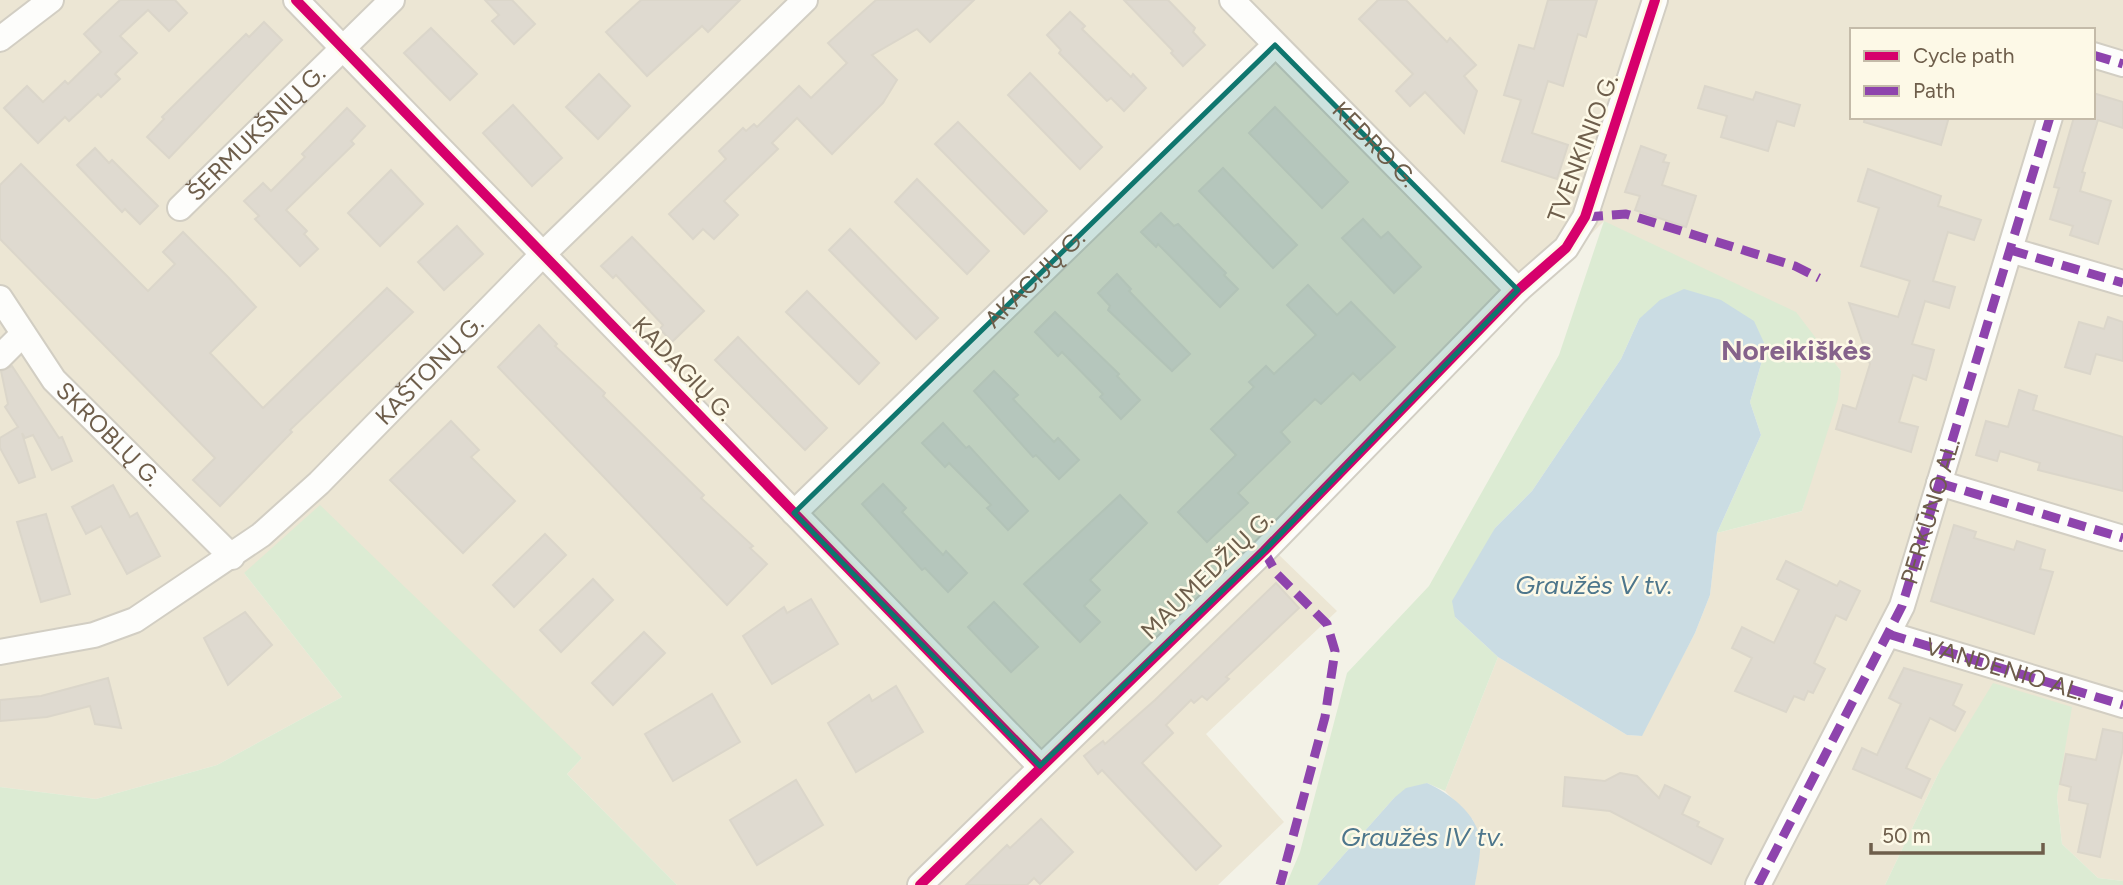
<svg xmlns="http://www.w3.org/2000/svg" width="2123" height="885" font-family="Figtree,sans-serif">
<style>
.residential{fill:#ece6d4;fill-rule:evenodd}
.green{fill:#dcebd3}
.water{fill:#cadce3}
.building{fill:#dfdad0;stroke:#dbd6ca;stroke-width:2}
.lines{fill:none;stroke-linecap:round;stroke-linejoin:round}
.minor-casing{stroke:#d2cec3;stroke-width:28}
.minor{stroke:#fdfdfb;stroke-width:24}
.quiet{stroke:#8e44ad;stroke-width:9;stroke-dasharray:18 9;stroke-linecap:butt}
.cycleway-casing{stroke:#fdf9e7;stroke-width:15}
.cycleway{stroke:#d6006c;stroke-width:10}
.marked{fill:#0f766e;fill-opacity:0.2;stroke:#0f766e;stroke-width:5;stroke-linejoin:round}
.labels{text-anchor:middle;stroke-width:5;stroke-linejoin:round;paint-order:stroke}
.street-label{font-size:24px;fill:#6e5e4b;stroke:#fdf9e7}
.water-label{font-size:26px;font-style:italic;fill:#4d768c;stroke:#fdf9e7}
.quarter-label{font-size:28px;font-weight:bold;fill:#85638b;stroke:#fdf9e7}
</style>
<rect width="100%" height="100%" fill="#f3f2e7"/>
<!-- residential -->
<path class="residential" d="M0,0H2123V881L2098,878L2062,844L2057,797L2062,754L1940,770L1885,885H1475L1480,840L1473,820L1445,791L1498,657L1627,735L1641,736L1695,633L1710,595L1717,533L1802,511L1841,371L1824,350L1604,221L1277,553L1337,611L1206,734L1284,822L1218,885H677L567,774L582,758L244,573L342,697L217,765L96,799L0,787ZM1852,30H2093V117H1852Z"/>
<!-- green -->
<g class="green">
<polygon points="1604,221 1796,312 1841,371 1838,399 1802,511 1717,533 1761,435 1750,402 1766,347 1639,319 1621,359 1532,491 1495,528 1455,617 1498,657 1445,791 1427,783 1394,798 1317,885 1286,885 1300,852 1347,673 1429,586 1559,355"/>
<polygon points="320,505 582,758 567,774 677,885 0,885 0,787 96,799 217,765 342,697 244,573"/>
<polygon points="1993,683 2072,707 2057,797 2062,844 2098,878 2123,881 2123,885 1885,885 1940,770"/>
</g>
<!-- water -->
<g class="water">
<polygon points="1684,289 1721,300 1754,321 1766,347 1750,402 1761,435 1717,533 1710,595 1695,633 1642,736 1627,735 1498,657 1455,617 1452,601 1495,528 1532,491 1621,359 1639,319 1660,300"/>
<path d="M1427,783C1449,793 1478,814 1480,841C1481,855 1477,871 1475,885H1317L1394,798L1406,788Z"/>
</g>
<!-- building -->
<g class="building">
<polygon points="120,0 175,0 187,13 169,31 148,10 120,36 137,53 115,74 120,79 101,97 98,94 69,121 65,117 38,143 4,108 27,86 43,102 65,81 68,84 101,52 84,34"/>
<polygon points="485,0 512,0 535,24 514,44 492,21 499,15"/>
<polygon points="641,0 740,0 708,32 702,26 647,76 606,32"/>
<polygon points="876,0 974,0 930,42 917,29 872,55 897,80 883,103 832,154 797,118 772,143 778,149 724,201 738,215 714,239 703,229 693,239 669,214 726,159 719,151 743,128 746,131 754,124 757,127 799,86 811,98 847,63 828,43"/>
<polygon points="1124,0 1168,0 1195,28 1193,32 1205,45 1183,66 1171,53 1173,51"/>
<polygon points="1378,0 1406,0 1447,42 1450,38 1476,65 1464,76 1477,91 1464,133 1425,92 1410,106 1396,91 1413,74 1359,19"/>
<polygon points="1548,0 1597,0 1586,37 1578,34 1563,86 1548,81 1532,133 1568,145 1557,179 1502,161 1521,100 1504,95 1519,45 1534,49"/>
<polygon points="1070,12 1085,26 1082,29 1131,77 1133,74 1146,88 1124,111 1111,98 1107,101 1059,53 1061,50 1047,35"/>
<polygon points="264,22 282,40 169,158 147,137 164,119 162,117 246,34 249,37"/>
<polygon points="431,28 477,74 450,100 404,53"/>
<polygon points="1030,73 1102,147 1080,169 1008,95"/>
<polygon points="599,74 630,106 598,139 566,107"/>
<polygon points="1705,86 1753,100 1756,92 1800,105 1794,126 1777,121 1768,151 1721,137 1727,116 1698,108"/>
<polygon points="2093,93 2123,102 2123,128 2098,120 2082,172 2085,173 2080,191 2111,201 2098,244 2070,235 2073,226 2050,219 2059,188 2054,187 2074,117 2093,117"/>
<polygon points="513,105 562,158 532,186 483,133"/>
<polygon points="1275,107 1348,182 1322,208 1249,133"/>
<polygon points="347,108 365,126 351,141 354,144 286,210 307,231 304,234 318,249 300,266 255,219 259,216 244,201 263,183 271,191 305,157 302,154"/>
<polygon points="1865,117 1949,117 1941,145 1864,122"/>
<polygon points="958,122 1047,211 1024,234 935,144"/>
<polygon points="1641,146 1666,155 1663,162 1669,163 1662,185 1696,196 1686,227 1635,210 1640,196 1625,192"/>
<polygon points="95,148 109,163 112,160 158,206 140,224 125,209 122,212 77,165"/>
<polygon points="21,164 148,291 175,264 163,252 183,232 228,277 256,307 210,353 263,408 387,288 413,312 290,430 292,432 220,506 193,480 215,458 0,239 0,185"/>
<polygon points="1223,168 1297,245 1273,268 1199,191"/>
<polygon points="1868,169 1941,196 1938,206 1981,220 1974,240 1948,232 1933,281 1955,287 1949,308 1925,301 1912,344 1934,350 1926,380 1913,375 1899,422 1918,427 1911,452 1836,429 1843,405 1856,409 1870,364 1849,303 1898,317 1910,281 1861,266 1879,208 1858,201"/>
<polygon points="391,170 423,204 380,246 348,213"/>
<polygon points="917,179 989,251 967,274 895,202"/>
<polygon points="1161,213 1174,226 1178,224 1226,273 1224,275 1238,289 1220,307 1158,244 1156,247 1141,232"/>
<polygon points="1363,219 1381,238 1388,232 1421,267 1394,293 1342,238"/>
<polygon points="457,226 483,254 444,290 418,262"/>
<polygon points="850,229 938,318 916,339 829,250"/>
<polygon points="632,237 704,311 672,342 660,329 663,325 616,275 613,278 601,266"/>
<polygon points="1117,274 1131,289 1129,291 1190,354 1172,371 1108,310 1110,306 1098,293"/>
<polygon points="1308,285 1337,315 1351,302 1395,347 1360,380 1353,373 1321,404 1315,399 1281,432 1290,442 1238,493 1248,503 1207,542 1178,512 1236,455 1211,429 1254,387 1249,382 1266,366 1274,374 1316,335 1287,305"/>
<polygon points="807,291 879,363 859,384 786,312"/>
<polygon points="1055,312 1119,374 1117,376 1140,400 1121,419 1100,397 1103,394 1062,352 1058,356 1035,332"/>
<polygon points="2108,317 2123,322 2123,361 2096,354 2090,374 2065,367 2079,322 2104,329"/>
<polygon points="539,325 557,344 555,346 605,393 603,396 704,495 701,498 753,546 750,548 767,564 727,605 498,367"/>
<polygon points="738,337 827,428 805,450 715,360"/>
<polygon points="12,366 59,438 62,437 72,461 52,470 33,435 25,438 22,433 35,477 19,483 0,448 0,438 18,427 5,407 8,404 1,371"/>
<polygon points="994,371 1018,395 1013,399 1054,442 1058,438 1079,460 1059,479 1036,455 1033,457 974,391"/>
<polygon points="2019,390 2037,396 2033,410 2123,437 2123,491 2038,470 2040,463 2000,451 1997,461 1976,455 1986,421 2008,427"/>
<polygon points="451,421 479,450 471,457 515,501 463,553 390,480"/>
<polygon points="943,423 966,448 969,446 1028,511 1008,530 987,508 991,505 949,463 945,467 922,443"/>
<polygon points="883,484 906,508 902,512 943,555 946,551 967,573 948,592 925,568 922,570 862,504"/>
<polygon points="113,485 130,517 137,513 160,556 127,574 101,526 86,534 72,507"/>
<polygon points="1120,495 1147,523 1090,580 1100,590 1084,606 1100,622 1080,642 1024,584"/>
<polygon points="46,514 70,594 41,602 17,522"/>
<polygon points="1954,525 1976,532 1974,538 2014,550 2017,541 2045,550 2040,569 2053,572 2034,634 1931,601"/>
<polygon points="545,534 566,555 514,607 493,585"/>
<polygon points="1786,561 1837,586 1840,581 1860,591 1846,620 1836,615 1814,663 1825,669 1813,693 1808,691 1804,700 1794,696 1786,712 1735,691 1752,658 1732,648 1742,627 1774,643 1799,590 1777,579"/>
<polygon points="593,579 613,600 561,652 540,630"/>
<polygon points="1276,583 1299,608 1226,677 1229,679 1207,700 1202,696 1194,703 1191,700 1166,725 1173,733 1142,763 1221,846 1196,870 1102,770 1098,774 1084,756 1103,741 1105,744 1155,700"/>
<polygon points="811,599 838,644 772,684 743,636 784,607 787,613"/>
<polygon points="994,602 1038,647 1011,672 968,627"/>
<polygon points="245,612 272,645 228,685 204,638"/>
<polygon points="644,632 665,653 613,705 592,683"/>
<polygon points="1904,668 1962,685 1953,705 1965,712 1955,731 1930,718 1906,768 1930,779 1921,798 1853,769 1862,748 1877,755 1901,704 1889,698"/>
<polygon points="108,678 121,728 95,724 90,706 47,717 0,721 0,700 41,696"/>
<polygon points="896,686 923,732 856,772 828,723 869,695 872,701"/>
<polygon points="712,694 740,742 673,781 645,734"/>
<polygon points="2103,729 2123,733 2123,748 2100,857 2078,852 2088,804 2069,800 2071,787 2060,784 2066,754 2096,760"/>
<polygon points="1620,773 1637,776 1659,798 1665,785 1690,797 1682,814 1699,822 1697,826 1723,839 1711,864 1610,811 1563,806 1565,777 1605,781"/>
<polygon points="796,780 823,825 757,865 730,820"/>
<polygon points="1041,819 1073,852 1040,884 1034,878 1027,885 966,885 1007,845 1010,848"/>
</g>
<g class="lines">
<!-- minor casing -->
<g class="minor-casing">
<g id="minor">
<polyline points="296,0 1040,766"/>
<path id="s1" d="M1232,0L1518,290"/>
<polyline points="0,39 51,0"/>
<polyline points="2093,55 2123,64"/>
<path id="s2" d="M180,208L392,0"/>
<polyline points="2010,250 2123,283"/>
<path id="s3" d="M0,298L54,380L232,557"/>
<polyline points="0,357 23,334"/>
<polyline points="1939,483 2123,538"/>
<path id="s4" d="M794,513L1275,45"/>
<path id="s5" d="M1888,634L2123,705"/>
<path id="s6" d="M0,652L94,635L135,620L261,535L319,483L542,255L805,0"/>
<polyline points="920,885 1264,551 1518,290 1566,248 1585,217 1655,0"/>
<path id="s7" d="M1758,885L1902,606L2050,117"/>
</g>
</g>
<!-- minor -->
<use href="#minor" class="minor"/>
<!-- quiet -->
<g class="quiet">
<polyline points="2093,55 2123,64"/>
<polyline points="1585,217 1626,214 1795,266 1819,278"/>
<polyline points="2010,250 2123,283"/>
<polyline points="1939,483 2123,538"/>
<polyline points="1264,551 1277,574 1327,624 1335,651 1325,717 1280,885"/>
<polyline points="1888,634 2123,705"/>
<polyline points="1758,885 1902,606 2050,117"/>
</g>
<!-- cycleway casing -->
<g class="cycleway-casing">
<g id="cycleway">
<polyline points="296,0 1040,766"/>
<polyline points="920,885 1264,551 1518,290 1566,248 1585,217 1655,0"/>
</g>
</g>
<!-- cycleway -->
<use href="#cycleway" class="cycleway"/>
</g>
<!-- marked area -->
<path class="marked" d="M1275,45L1518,290L1264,551L1040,766L794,513Z"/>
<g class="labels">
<!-- street labels -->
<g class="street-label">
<text dy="8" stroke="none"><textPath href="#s2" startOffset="107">ŠERMUKŠNIŲ G.</textPath></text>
<text dy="8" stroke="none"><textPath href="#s1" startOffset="203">KEDRO G.</textPath></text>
<text transform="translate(1583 148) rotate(-69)" y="8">TVENKINIO G.</text>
<text dy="8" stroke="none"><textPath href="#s4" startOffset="336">AKACIJŲ G.</textPath></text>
<text transform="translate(683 369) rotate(46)" y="8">KADAGIŲ G.</text>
<text dy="8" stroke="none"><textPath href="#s6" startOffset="527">KAŠTONŲ G.</textPath></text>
<text dy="8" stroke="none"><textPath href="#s3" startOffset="175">SKROBLŲ G.</textPath></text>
<text dy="8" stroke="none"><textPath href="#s7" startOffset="413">PERKŪNO AL.</textPath></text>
<text transform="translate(1207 575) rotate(-44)" y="8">MAUMEDŽIŲ G.</text>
<text dy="8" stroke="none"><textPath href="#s5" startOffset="122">VANDENIO AL.</textPath></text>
</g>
<!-- water labels -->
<g class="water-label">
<text x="1594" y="594">Graužės V tv.</text>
<text x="1423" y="846">Graužės IV tv.</text>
</g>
<!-- quarter labels -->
<g class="quarter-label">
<text x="1796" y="360">Noreikiškės</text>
</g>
</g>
<!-- legend -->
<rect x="1850" y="28" width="245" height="91" fill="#fdf9e7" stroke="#c4bba9" stroke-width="2"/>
<rect x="1864" y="51" width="35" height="10" fill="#d6006c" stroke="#c4bba9" stroke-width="2"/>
<text x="1913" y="63" font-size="21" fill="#6e5e4b">Cycle path</text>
<rect x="1864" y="86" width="35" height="10" fill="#8e44ad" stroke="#c4bba9" stroke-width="2"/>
<text x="1913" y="98" font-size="21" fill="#6e5e4b">Path</text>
<!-- scale -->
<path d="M1871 843v10h172v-10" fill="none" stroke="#6e5e4b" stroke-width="3.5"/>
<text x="1882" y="843" font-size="21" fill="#6e5e4b" stroke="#fdf9e7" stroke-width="5" paint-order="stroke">50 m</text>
</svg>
